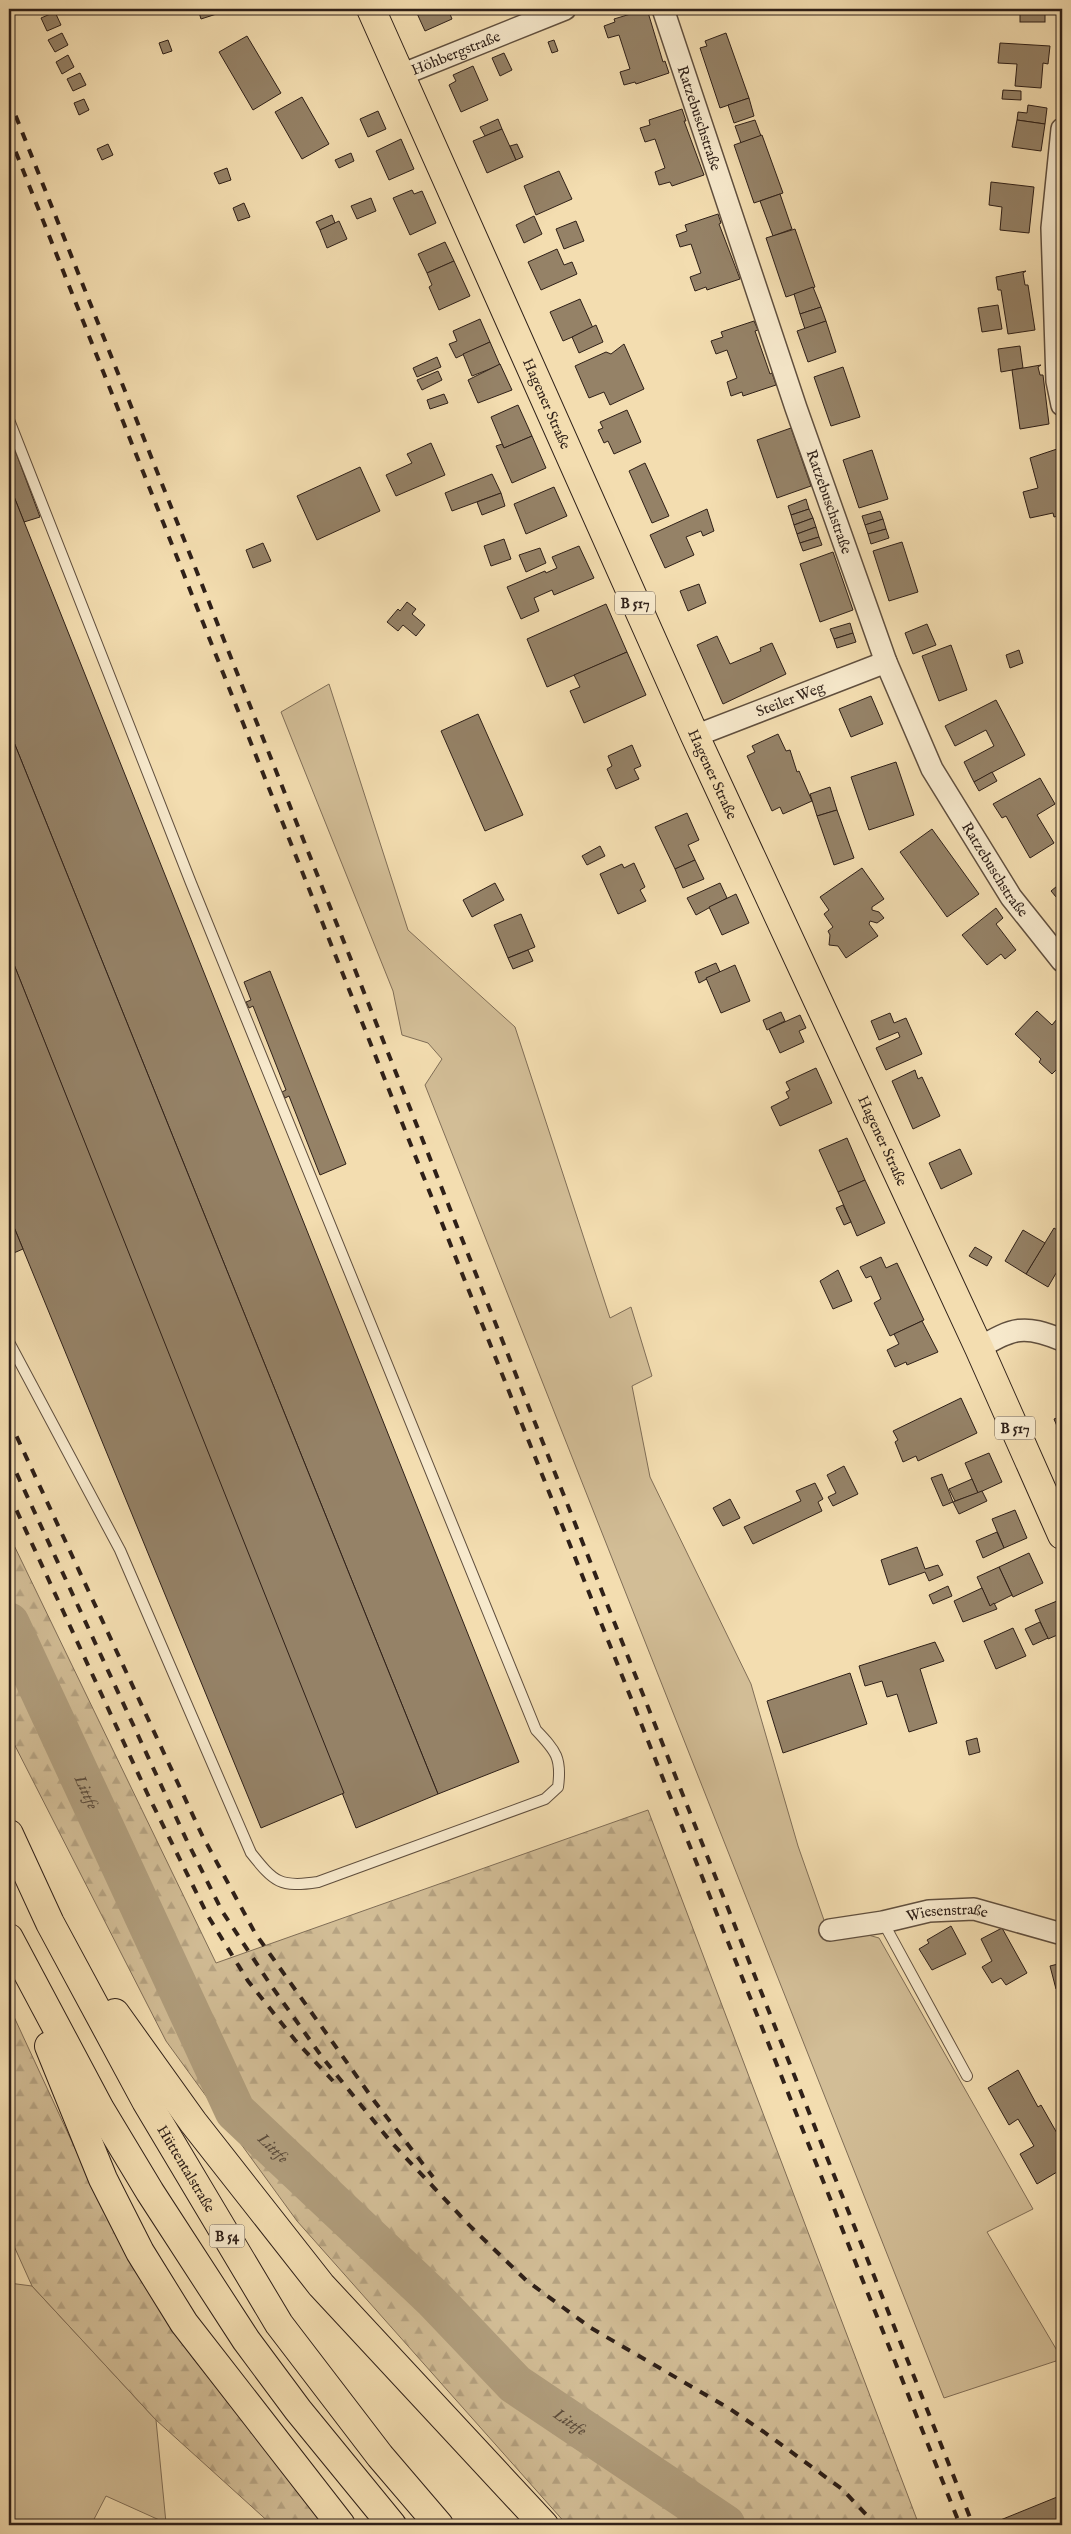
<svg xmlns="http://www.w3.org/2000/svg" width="1071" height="2534" font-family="'IM FELL English',serif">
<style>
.green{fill:#d2bd96;stroke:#806e57}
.forest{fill:url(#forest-firs);stroke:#806e57}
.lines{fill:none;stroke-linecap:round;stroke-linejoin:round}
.river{stroke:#b09d7c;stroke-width:41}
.building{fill:#958267;stroke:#2f2018}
.service-casing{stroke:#604f3e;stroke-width:12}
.minor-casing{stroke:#604f3e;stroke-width:24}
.primary-casing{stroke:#2f2018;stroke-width:30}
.trunk-casing{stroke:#2f2018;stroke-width:30}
.service{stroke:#f7e9cc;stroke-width:10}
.minor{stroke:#f7e9cc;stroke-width:21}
.primary{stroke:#f3ddb0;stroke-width:28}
.trunk{stroke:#f3ddb0;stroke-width:28}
.rail{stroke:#2f2018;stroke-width:4;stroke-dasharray:9 9;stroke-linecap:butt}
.labels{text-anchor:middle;stroke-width:4;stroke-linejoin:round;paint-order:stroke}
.shield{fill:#f7e9cc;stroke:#6b5c4e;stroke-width:1}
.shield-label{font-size:14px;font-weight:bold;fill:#2f2018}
.street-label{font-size:15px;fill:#2f2018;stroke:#f7e9cc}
.water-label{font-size:16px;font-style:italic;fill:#5c4c3b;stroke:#f7e9cc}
</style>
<defs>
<pattern id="forest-firs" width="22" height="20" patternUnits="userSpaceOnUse" patternTransform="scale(1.25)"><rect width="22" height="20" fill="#d2bd96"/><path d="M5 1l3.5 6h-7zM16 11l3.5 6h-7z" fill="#b5a281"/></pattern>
</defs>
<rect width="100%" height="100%" fill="#f3ddb0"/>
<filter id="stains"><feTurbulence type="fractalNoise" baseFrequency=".004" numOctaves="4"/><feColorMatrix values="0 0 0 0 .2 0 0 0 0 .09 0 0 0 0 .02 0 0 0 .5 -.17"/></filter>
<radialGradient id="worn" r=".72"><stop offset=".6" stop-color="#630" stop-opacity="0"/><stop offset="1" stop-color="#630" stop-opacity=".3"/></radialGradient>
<!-- green -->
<g class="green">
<polygon points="329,684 408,930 515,1027 610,1318 631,1307 652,1376 632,1386 650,1477 751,1684 798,1846 825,1923 879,1938 1033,2209 987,2232 1062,2359 944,2398 425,1085 442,1059 428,1043 402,1035 393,991 281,712"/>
<polygon points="9,2283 32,2286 156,2420 166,2523 106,2496 91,2525 9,2525"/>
</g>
<!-- forest -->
<g class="forest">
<polygon points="9,1535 216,1963 648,1810 919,2525 567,2525 297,2221 166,2041 9,1734"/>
<polygon points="9,2006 111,2226 192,2357 325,2525 272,2525 156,2420 32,2286 9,2235"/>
</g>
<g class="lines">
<!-- river -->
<path class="river" id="s1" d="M9,1623L235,2111L434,2299L515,2384L725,2525"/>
</g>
<!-- building -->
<g class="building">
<polygon points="198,9 232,9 201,19"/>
<polygon points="415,9 448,9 452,19 425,31"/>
<polygon points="647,9 663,62 665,61 669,73 636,84 635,82 624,85 620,72 630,69 619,35 608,38 604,26 615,22 614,19"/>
<polygon points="685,9 698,9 686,13"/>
<rect x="1020" y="9" width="25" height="13"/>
<polygon points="55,12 61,25 47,31 41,18"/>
<polygon points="62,33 68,45 55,52 48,40"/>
<polygon points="726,33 749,98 720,108 700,48 707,46 705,41"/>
<polygon points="247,36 281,93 253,110 219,52"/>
<polygon points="168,40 172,51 163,54 159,43"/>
<polygon points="554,40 558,51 552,53 548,42"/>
<polygon points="1000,43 1050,46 1048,64 1043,63 1041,88 1015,86 1017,64 998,63"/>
<polygon points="504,53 512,70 500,76 492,58"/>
<polygon points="68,55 74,67 62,74 56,62"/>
<polygon points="473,66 488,100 461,112 449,85 456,81 453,75"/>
<polygon points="80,73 86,85 73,91 67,79"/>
<polygon points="1003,90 1021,91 1021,100 1002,99"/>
<polygon points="302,97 329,144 302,159 275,112"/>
<polygon points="749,98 754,116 734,123 728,105"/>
<polygon points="84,99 89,110 79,115 74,103"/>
<polygon points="1028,105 1047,108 1045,124 1017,120 1018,112 1027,113"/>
<polygon points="682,109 686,121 684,121 704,175 672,186 670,182 659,185 655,172 665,168 655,139 645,142 640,128 650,125 649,120"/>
<polygon points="378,111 386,129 368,137 360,119"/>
<polygon points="498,119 502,129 485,136 480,127"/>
<polygon points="755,120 761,136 741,143 735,126"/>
<polygon points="1017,120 1045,124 1041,151 1012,147"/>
<polygon points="502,129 516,160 487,173 473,141"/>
<polygon points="762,135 783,193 754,203 734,145"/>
<polygon points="401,139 414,169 389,180 376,151"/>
<polygon points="108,144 113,155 102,160 97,149"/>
<polygon points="517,144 523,157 516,160 510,146"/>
<polygon points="351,153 354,161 339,168 335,160"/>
<polygon points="227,168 231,180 219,184 214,173"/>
<polygon points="559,171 572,199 536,215 524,186"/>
<polygon points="991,182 1034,187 1029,233 1000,230 1002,207 989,205"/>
<polygon points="412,190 414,194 422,191 436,223 410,235 393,198"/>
<polygon points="780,194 792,229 773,236 760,201"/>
<polygon points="371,198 376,211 357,219 351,206"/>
<polygon points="244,203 250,217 238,221 233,208"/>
<polygon points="718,214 721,223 719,224 740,279 707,290 706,287 695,291 690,277 701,273 691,244 680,247 676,235 687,231 685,225"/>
<polygon points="332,215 335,223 320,230 316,222"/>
<polygon points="534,216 542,234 524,243 516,225"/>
<polygon points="339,221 347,239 327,248 320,230"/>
<polygon points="576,221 584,241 564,249 556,229"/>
<polygon points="795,229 815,287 786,297 766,238"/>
<polygon points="445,242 454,261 427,273 418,254"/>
<polygon points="557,249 564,265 572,262 577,274 541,290 528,262"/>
<polygon points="454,261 470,296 439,310 429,287 432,285 427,273"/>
<polygon points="1026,271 1023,273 1025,285 1028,285 1035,330 1008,334 1001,290 998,290 996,277"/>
<polygon points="813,287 821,307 800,314 794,294"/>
<polygon points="580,299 593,328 563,341 550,312"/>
<polygon points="998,305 1002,329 982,332 978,308"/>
<polygon points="821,307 826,321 805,329 800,314"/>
<polygon points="480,319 490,342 456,358 449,344 457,341 453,331"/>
<polygon points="754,321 758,330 755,331 770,374 772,373 776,385 743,396 742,392 731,396 727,382 737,378 727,350 716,354 711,341 723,337 721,332"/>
<polygon points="826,321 836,352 808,362 797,331"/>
<polygon points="596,325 603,342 579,353 572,337"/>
<polygon points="490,342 500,365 472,376 463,354"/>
<polygon points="624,344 644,389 610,405 604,392 589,398 575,366 606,352 611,354"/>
<polygon points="1020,346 1023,368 1001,372 998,349"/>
<polygon points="437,357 441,367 417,377 413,368"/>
<polygon points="500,364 512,390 478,403 468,380"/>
<polygon points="1041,365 1038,367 1040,375 1043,375 1049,424 1020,429 1012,370"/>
<polygon points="843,367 860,417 831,426 814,377"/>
<polygon points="438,371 442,380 422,390 417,380"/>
<polygon points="444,394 448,403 430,409 427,400"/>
<polygon points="518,405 532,436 504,448 491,417"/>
<polygon points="627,410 641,442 614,454 608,441 604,443 598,430 603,428 600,422"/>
<polygon points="791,428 811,486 777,498 757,440"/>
<polygon points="9,434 40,517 24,522 9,484"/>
<polygon points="532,436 546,468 512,483 496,446 502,444 504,448"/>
<polygon points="431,443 445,475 396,496 386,475 412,463 407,454"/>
<polygon points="1057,449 1062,468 1062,515 1054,517 1053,513 1030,518 1023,492 1038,488 1030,458"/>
<polygon points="872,450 888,499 859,508 843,460"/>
<polygon points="645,463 669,516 652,523 629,471"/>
<polygon points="360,467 380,511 317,540 297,496"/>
<polygon points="492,474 501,493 452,511 445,493"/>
<polygon points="9,484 519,1762 438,1794 9,730"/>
<polygon points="554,487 567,516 526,534 514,504"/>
<polygon points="501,493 505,506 482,515 477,502"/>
<polygon points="806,499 809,509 791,515 788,506"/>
<polygon points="707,509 714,531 703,536 701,531 686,537 694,555 665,568 650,535"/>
<polygon points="809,509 813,518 794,525 791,515"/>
<polygon points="880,511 883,519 865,525 862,516"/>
<polygon points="813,518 816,527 797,534 794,525"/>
<polygon points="883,519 886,529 868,534 865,525"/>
<polygon points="816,527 819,537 800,543 797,534"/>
<polygon points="886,529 889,538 871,544 868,534"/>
<polygon points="819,537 822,545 803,551 800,543"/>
<polygon points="504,539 511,559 491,566 484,546"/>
<polygon points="902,542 918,592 889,601 873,551"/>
<polygon points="1062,542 1062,558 1057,544"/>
<polygon points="263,543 271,561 253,568 246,550"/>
<polygon points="579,546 594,578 554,595 552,590 534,598 539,611 521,619 507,587 545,571 546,573 557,568 552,557"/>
<polygon points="540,548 546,563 526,572 519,555"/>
<polygon points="833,552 853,610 820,622 800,564"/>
<polygon points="699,584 706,603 688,611 680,591"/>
<polygon points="407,602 416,609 412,614 425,625 416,636 403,625 398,631 387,622 398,609 400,611"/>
<polygon points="606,604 627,652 547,687 527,639"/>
<polygon points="850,623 853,633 834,639 830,629"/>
<polygon points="927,624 936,645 913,654 905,633"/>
<polygon points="853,633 856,642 837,648 834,639"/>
<polygon points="717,636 730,664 761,651 760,648 772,643 786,674 723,704 697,645"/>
<polygon points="951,645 967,690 939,701 922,656"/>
<polygon points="1019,650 1023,663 1010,668 1006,655"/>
<polygon points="627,652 646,695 584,723 570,691 580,687 574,675"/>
<polygon points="871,696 883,724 851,737 839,709"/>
<polygon points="996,700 1025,755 974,782 964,762 994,746 986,730 955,746 945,726"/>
<polygon points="478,714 523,815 485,831 441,731"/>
<polygon points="9,730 438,1794 356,1828 9,952"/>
<polygon points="778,734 786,751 790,750 797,772 799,771 812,801 783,814 780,807 772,811 747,756 755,752 752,746"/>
<polygon points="632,745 641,766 634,769 639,779 616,789 607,769 612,766 608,756"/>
<polygon points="896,762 914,815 869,830 851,777"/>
<polygon points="992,772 997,781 979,791 974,782"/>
<polygon points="1040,778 1055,804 1037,815 1054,843 1030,858 1006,816 1002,818 993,804"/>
<polygon points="830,787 837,810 817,816 810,794"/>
<polygon points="837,810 854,858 834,865 817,816"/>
<polygon points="687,813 699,840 688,845 695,860 675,869 655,827"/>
<polygon points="932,829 979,894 947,917 900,852"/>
<polygon points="600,846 605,856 587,865 582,856"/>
<polygon points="695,860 704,879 683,888 675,869"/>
<polygon points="634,863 645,887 640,890 646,901 618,914 600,874 622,864 624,868"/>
<polygon points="862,868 884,899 872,907 872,910 879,912 884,918 877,923 870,921 869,924 878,936 846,958 838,946 829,945 830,935 828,931 833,927 824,914 829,910 820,897"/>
<polygon points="1062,882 1062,904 1051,891"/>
<polygon points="495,883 504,900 472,917 463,900"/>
<polygon points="720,883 727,898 696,915 687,898"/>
<polygon points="736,894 749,923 722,935 709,907"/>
<polygon points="996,908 1003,918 996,924 1016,950 1005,959 1001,954 987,965 962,935"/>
<polygon points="521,914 535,947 508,958 494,925"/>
<polygon points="528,950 533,961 513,969 508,958"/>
<polygon points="9,952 344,1793 261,1828 9,1215"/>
<polygon points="716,963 720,972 699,983 695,972"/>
<polygon points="735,965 750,1001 721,1013 706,978"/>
<polygon points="270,971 346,1164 320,1175 289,1096 285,1098 282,1092 286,1090 253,1006 249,1008 246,1002 251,1000 244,982"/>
<polygon points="1037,1011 1052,1025 1057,1019 1062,1024 1062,1064 1052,1074 1039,1062 1041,1059 1015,1034"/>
<polygon points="781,1012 785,1021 767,1030 763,1020"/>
<polygon points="890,1013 894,1023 906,1018 922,1054 886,1070 876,1048 900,1037 898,1032 879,1040 871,1021"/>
<polygon points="800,1015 806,1028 799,1031 804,1042 780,1053 769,1029"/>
<polygon points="816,1068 832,1103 780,1126 771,1107 789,1098 786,1092 790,1090 786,1082"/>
<polygon points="915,1070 918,1079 922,1077 940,1116 913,1129 892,1081"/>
<polygon points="847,1138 865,1180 838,1192 819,1150"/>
<polygon points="960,1149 972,1174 941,1189 929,1163"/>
<polygon points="865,1180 885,1223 857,1236 838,1192"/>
<polygon points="843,1205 851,1222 844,1225 836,1208"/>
<polygon points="9,1215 23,1249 9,1255"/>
<polygon points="1054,1228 1062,1233 1062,1263 1048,1287 1026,1274"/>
<polygon points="1023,1230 1045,1243 1026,1274 1005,1261"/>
<polygon points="975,1247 992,1257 987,1266 969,1256"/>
<polygon points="881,1257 886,1268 897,1263 924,1320 890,1336 874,1303 881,1299 871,1276 866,1278 860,1267"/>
<polygon points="838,1270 852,1301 833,1309 820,1281"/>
<polygon points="922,1321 938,1352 907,1365 906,1362 895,1367 887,1350 899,1344 894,1334"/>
<polygon points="961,1398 977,1433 918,1461 916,1456 903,1462 895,1442 898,1440 893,1431"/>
<polygon points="1062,1416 1062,1438 1054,1419"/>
<polygon points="989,1453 1002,1482 978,1493 965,1463"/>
<polygon points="844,1466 858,1494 833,1506 828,1497 836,1493 827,1475"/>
<polygon points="942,1474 953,1502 943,1506 931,1478"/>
<polygon points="972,1479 978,1493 955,1501 949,1489"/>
<polygon points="815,1483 823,1499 818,1502 822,1511 753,1544 744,1527 801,1501 796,1491"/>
<polygon points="982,1491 987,1501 959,1514 953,1502"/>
<polygon points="730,1499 740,1518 723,1526 713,1508"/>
<polygon points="1015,1510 1027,1538 1004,1548 992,1519"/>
<polygon points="997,1532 1004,1548 983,1558 976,1541"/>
<polygon points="917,1547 925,1569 938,1565 943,1575 929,1581 925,1572 889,1585 881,1560"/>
<polygon points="1029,1553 1043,1583 1013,1597 999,1567"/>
<polygon points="999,1567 1012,1595 990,1606 977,1577"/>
<polygon points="948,1586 952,1596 933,1604 929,1595"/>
<polygon points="982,1588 990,1606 994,1603 997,1609 963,1622 954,1601"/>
<polygon points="1057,1601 1062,1612 1062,1633 1048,1639 1035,1610"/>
<polygon points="1040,1622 1048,1638 1033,1645 1025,1629"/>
<polygon points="1013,1628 1026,1656 996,1669 984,1641"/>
<polygon points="935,1642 944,1661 920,1669 937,1723 909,1732 897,1694 887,1697 882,1681 865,1686 859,1666"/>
<polygon points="850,1673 867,1724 783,1753 767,1701"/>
<polygon points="977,1738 980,1752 969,1755 966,1741"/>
<polygon points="951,1926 966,1954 932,1970 919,1949 929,1943 927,1940"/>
<polygon points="1002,1928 1027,1973 1006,1985 1001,1978 992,1983 982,1967 992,1961 981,1939"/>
<polygon points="1062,1963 1062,1987 1056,1989 1050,1966"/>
<polygon points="1018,2070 1038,2107 1041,2105 1062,2142 1062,2169 1037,2184 1020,2154 1034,2146 1018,2119 1009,2125 988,2088"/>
<polygon points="1062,2495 1062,2525 1000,2525 998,2521"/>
</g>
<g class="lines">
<!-- service casing -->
<g class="service-casing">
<g id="service">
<path d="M9,420L191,883L536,1730C556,1751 562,1758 558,1787L545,1799L318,1882C280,1888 274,1882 251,1853L120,1550L9,1342"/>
<polyline points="883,1922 967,2076"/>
</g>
</g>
<!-- minor casing -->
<g class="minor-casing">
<g id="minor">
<path id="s2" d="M663,9L796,408L886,662L932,769L1011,897L1062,961"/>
<path id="s3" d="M401,75L565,9"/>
<polyline points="1062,129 1052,228 1057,381 1062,405"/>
<path id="s4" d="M695,736L886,662"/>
<path d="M979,1348C1013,1328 1024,1324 1062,1340"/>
<path id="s5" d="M830,1930L883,1922L929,1911L974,1909L1062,1934"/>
</g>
</g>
<!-- primary casing -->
<g class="primary-casing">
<g id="primary">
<path id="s6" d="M371,9L695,736L979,1348L1062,1535"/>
</g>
</g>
<!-- trunk casing -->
<g class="trunk-casing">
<g id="trunk">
<path id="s7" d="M9,1834L50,1923L146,2101L279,2324L380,2456L439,2525"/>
<polyline points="9,1938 100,2109 150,2192 246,2340 298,2410 392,2525"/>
<polyline points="115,2013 193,2122 321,2285 544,2525"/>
<polyline points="49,2046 103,2179 140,2252 184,2323 341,2525"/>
</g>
</g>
<!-- service -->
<use href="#service" class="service"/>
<!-- minor -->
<use href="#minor" class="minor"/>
<!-- primary -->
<use href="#primary" class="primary"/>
<!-- trunk -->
<use href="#trunk" class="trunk"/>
<!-- rail -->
<g class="rail">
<polyline points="9,99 973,2525"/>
<polyline points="9,135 960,2525"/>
<polyline points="9,1420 202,1835 255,1933 375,2102 433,2177"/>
<polyline points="9,1457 187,1841 222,1911 270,1984 322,2057 391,2142 471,2227 527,2281 591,2328 730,2409 764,2432 842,2489 876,2525"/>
<polyline points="9,1494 148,1795 208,1916 248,1981 295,2040 333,2081"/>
</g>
</g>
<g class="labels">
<!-- shield labels -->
<g class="shield">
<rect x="615" y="591.5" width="40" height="23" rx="4"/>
<rect x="995" y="1416.5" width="40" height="23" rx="4"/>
<rect x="209.5" y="2224.5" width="35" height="23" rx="4"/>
</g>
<g class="shield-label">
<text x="635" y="608">B 517</text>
<text x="1015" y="1433">B 517</text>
<text x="227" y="2241">B 54</text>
</g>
<!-- street labels -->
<g class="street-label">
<text dy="5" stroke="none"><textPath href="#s3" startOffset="59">Höhbergstraße</textPath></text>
<text dy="5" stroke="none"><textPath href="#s2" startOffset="115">Ratzebuschstraße</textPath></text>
<text dy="5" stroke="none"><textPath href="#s6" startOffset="432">Hagener Straße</textPath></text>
<text dy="5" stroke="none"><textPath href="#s2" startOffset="520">Ratzebuschstraße</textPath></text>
<text dy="5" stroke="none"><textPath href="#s4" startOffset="102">Steiler Weg</textPath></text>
<text dy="5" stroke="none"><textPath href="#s6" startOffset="838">Hagener Straße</textPath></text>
<text dy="5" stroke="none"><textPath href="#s2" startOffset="925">Ratzebuschstraße</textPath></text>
<text dy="5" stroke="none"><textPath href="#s6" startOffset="1242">Hagener Straße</textPath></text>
<text dy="5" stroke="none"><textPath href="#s5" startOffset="119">Wiesenstraße</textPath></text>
<text dy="5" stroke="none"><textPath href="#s7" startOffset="379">Hüttentalstraße</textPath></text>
</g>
<!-- water labels -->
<g class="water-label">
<text dy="6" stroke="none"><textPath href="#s1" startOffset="186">Littfe</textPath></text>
<text dy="6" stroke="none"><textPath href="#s1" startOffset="591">Littfe</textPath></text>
<text dy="6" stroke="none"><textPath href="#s1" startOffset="996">Littfe</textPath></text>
</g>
</g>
<!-- margin -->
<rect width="1071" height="2534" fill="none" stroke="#f3ddb0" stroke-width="30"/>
<rect x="10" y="10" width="1051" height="2514" fill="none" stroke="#2f2018" stroke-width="2.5"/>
<rect x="15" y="15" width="1041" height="2504" fill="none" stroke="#2f2018"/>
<rect width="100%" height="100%" filter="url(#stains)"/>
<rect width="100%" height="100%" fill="url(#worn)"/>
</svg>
